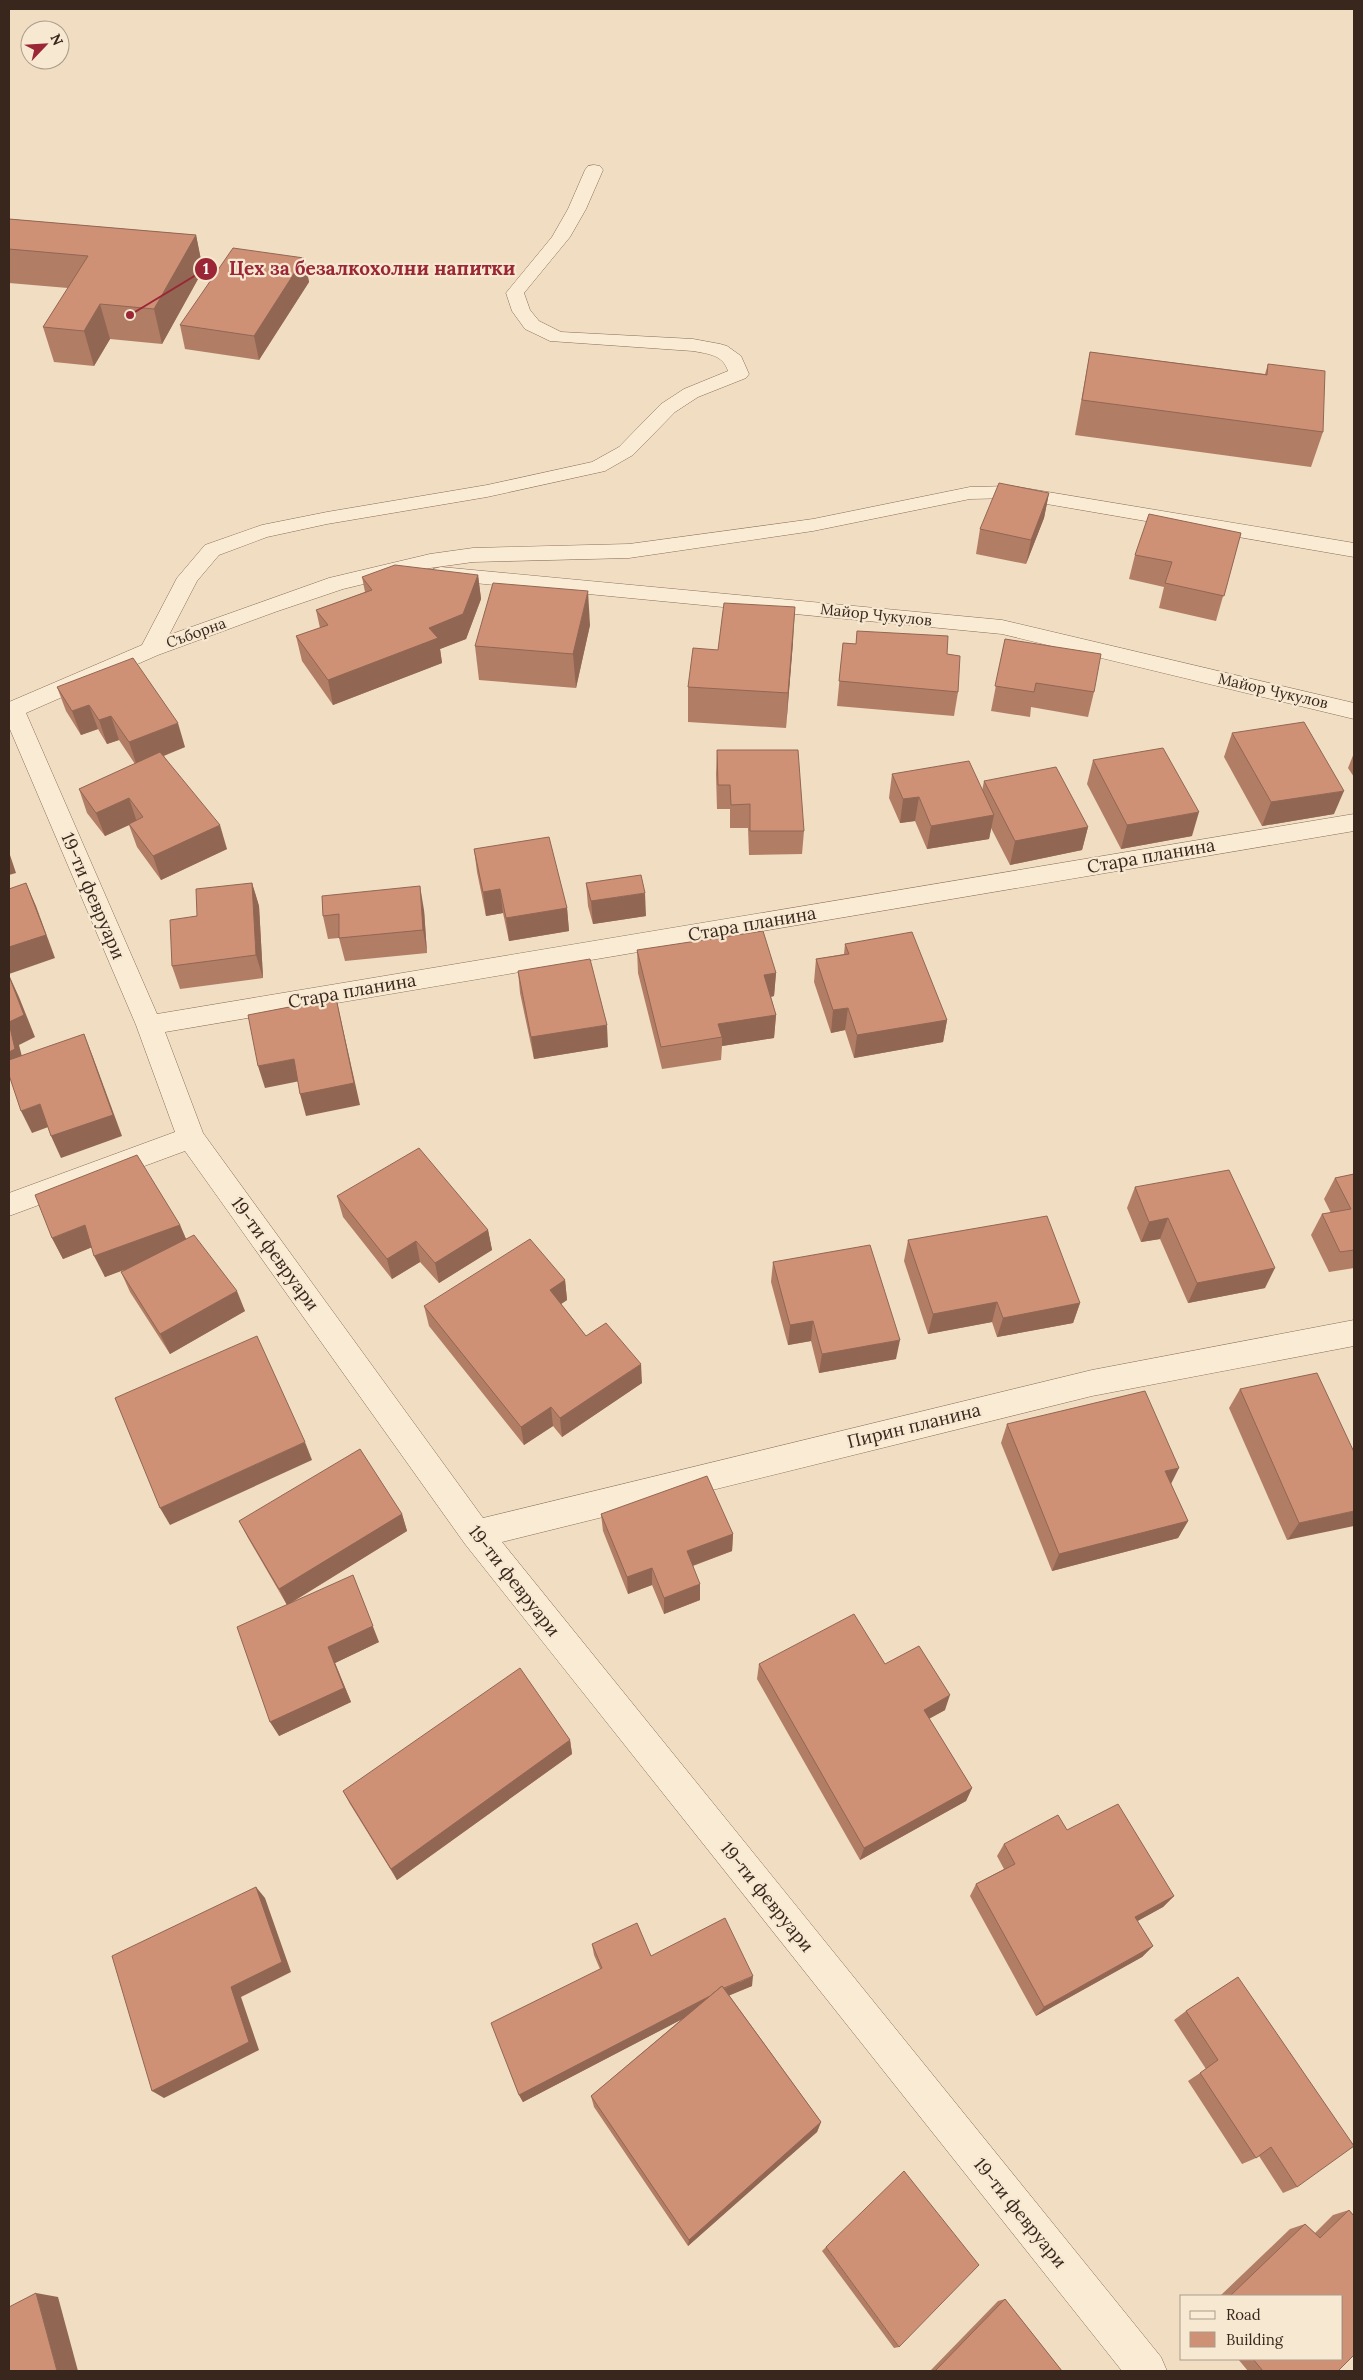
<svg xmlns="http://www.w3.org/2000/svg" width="1363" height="2380" font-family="Lora,serif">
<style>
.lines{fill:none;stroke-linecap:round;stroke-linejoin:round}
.minor-casing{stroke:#8a6d58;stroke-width:1}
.minor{fill:#faebd5;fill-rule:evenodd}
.wall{fill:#b27d65}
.shaded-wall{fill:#916653}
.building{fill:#cf9176;stroke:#916653}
.labels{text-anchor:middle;stroke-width:4.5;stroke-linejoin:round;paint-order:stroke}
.far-street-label{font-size:15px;fill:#39271d;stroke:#f7e8d2}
.street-label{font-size:18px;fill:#39271d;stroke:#f7e8d2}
.leader{fill:none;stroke:#9b2635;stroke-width:2}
.callout-dot{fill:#9b2635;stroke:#f7e8d2;stroke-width:2}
.mark-label{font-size:15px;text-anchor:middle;font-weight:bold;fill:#fff}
.callout-label{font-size:19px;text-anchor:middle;font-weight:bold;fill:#9b2635;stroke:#f7e8d2;stroke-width:4.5;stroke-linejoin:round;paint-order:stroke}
</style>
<rect width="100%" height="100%" fill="#f0ddc2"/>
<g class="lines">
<!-- minor casing -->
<g class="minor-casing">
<g id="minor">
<path d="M594,165L600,166L603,170L586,209L570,237L524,293L530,310L539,321L561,332L693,339L720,344L727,346L741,356L749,374L746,378L698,397L675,412L633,455L605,471L487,497L327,524L267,537L219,555L197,581L169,635L329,578L430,554L473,548L629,544L813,519L970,487L1012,486L1354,543V557L1012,498L970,499L813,531L629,558L473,562L430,568L343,589L275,612L158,655L26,713L157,1014L1354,814V831L165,1032L203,1133L483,1518L1092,1370L1354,1320V1346L1092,1396L502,1542L1161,2357L1167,2371H1122L465,1544L185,1151L9,1216V1193L175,1132L136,1025L9,727V702L142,645L177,578L205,545L262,525L327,512L487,485L592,462L619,447L661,404L684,389L728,371C723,355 709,354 693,351L550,341L525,329L512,311L506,293L552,237L568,209L585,170L588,166Z"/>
<polygon points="441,567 1002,620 1354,703 1354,719 1002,634 433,579 430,574 433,569"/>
</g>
</g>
<!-- minor -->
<use href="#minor" class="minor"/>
</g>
<!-- wall -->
<g class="wall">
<polygon points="9,219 196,235 203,270 162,344 110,339 94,366 54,362 43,327 68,288 9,283"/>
<polygon points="304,258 309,282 259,360 185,349 180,325"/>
<polygon points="1090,352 1265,374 1268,364 1323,432 1311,467 1075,435"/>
<polygon points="1049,493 1044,518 1026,564 976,554 980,529"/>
<polygon points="1241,533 1216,621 1159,608 1164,587 1129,579 1135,555"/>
<polygon points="478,575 481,599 466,639 440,649 442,663 333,705 302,661 296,636 320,628 316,610 365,592 362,577"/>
<polygon points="590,625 576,688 479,680 475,646"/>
<polygon points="857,631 947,654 958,692 954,716 837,706 843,643 856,644"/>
<polygon points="1005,639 1094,692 1088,717 1031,707 1030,717 991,711"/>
<polygon points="793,642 786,728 688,722 688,687 718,650"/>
<polygon points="57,687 185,747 164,756 227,849 161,880 137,847 129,825 105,836 87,813 79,789 135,764 119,740 107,744 98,729 81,735 66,711"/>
<polygon points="1232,733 1334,814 1262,826 1224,757"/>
<polygon points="717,750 804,831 802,854 749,855 748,828 730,828 730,809 717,809 716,774"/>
<polygon points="1354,753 1354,777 1348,768"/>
<polygon points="1093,760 1192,836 1121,849 1087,784"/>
<polygon points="892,774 982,791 984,781 1088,827 1082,850 1010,865 991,828 989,839 927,849 915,821 900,823 889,798"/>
<polygon points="474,849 567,908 569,931 509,941 503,913 486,916 477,872"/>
<polygon points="252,883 259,906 263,978 180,989 172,966 197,916"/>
<polygon points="586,883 646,916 593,924 588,906"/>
<polygon points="322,896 424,910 427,953 345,961 339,938 328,939 323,916"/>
<polygon points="845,944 947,1020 943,1042 854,1058 845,1030 831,1033 814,982 816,959 844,954"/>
<polygon points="637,950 776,973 774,996 771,997 776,1015 774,1038 722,1046 721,1060 662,1069 638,973"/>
<polygon points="518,971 608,1047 534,1059 520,993"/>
<polygon points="1354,1174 1354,1268 1329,1272 1311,1235 1322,1214 1331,1213 1324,1199 1335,1178"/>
<polygon points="1135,1187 1265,1288 1188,1303 1160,1239 1141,1242 1127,1208"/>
<polygon points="337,1196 488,1230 492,1250 439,1283 420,1262 392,1279 343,1217"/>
<polygon points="180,1225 186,1239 245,1311 170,1354 130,1292 121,1272 125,1269 105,1277 92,1247 63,1259 52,1238"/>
<polygon points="908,1240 1080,1303 1073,1323 997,1337 992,1322 928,1334 904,1261"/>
<polygon points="773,1262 896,1359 819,1373 811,1341 788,1345 771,1282"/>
<polygon points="565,1280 567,1300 561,1304 586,1336 642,1383 562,1437 553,1426 524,1445 429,1326 424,1306"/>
<polygon points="1240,1389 1354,1452 1287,1540 1229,1408"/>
<polygon points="1007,1424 1171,1484 1188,1521 1178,1538 1052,1571 1001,1443"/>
<polygon points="402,1514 407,1531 291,1603 379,1642 335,1663 351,1702 279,1736 287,1605 248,1538 239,1521"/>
<polygon points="601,1514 733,1534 732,1551 693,1566 700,1600 664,1614 652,1585 628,1594 603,1531"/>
<polygon points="759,1664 885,1664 945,1710 929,1719 972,1788 966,1801 860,1860 757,1679"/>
<polygon points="570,1740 572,1754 397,1880 350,1804 343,1791"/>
<polygon points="1067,1830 1174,1896 1163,1907 1137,1921 1153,1946 1142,1957 1036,2016 970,1896 976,1884 1004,1869 997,1856 1004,1844"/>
<polygon points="592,1944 651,1956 752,1986 729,1995 821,2122 817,2132 688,2246 594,2107 591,2096 682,2019 523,2102 519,2095 600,1969 594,1955"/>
<polygon points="1238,1977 1297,2187 1283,2193 1259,2156 1256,2158 1242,2164 1188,2081 1206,2069 1174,2020 1186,2011"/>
<polygon points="1349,2210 1354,2216 1354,2355 1338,2371 1248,2371 1238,2359 1342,2359 1342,2296 1220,2296 1290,2229 1305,2224 1315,2233 1333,2215"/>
<polygon points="826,2247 899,2347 894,2348 822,2251"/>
<polygon points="1005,2299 1062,2371 930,2371 998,2301"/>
</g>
<!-- shaded-wall -->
<g class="shaded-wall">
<polygon points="196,235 203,270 162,344 154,309"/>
<polygon points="304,258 309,282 259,360 254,336"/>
<polygon points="100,304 110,339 94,366 84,331"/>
<polygon points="1049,493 1044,518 1026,564 1031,540"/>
<polygon points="478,575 481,599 466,639 440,649 442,663 333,705 328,680 429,628"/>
<polygon points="588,591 590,625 576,688 573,654"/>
<polygon points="795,607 793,642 786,728 788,693"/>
<polygon points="89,705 98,729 81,735 72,711"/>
<polygon points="111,716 119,740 107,744 99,720"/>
<polygon points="178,723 185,747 137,766 129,742"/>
<polygon points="1344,791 1334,814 1262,826 1271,802"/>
<polygon points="919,797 915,821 900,823 903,799"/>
<polygon points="129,798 137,822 129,824 129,825 105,836 96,813"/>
<polygon points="1199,812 1192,836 1121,849 1127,825"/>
<polygon points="994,815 989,839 927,849 931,826"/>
<polygon points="220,825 227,849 161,880 153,856"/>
<polygon points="1088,827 1082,850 1010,865 1015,841"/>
<polygon points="9,852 16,873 9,875"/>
<polygon points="26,883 36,906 55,958 9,974 9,947"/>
<polygon points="252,883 259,906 263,978 256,955"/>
<polygon points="420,886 424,910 427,953 423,930"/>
<polygon points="500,889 503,913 486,916 483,892"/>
<polygon points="645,893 646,916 593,924 591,901"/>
<polygon points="567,908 569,931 509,941 506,918"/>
<polygon points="776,973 774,996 763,998 764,975"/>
<polygon points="9,975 19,997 35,1037 19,1045 26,1072 9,1078"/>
<polygon points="336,998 360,1105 306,1116 300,1094"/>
<polygon points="848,1008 845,1030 831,1033 833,1010"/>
<polygon points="776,1015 774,1038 722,1046 722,1037 718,1024"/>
<polygon points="947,1020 943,1042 854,1058 857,1035"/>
<polygon points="607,1025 608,1047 534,1059 531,1037"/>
<polygon points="84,1034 93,1057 122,1136 61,1158 51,1136"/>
<polygon points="294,1059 300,1081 265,1088 258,1066"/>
<polygon points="40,1104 51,1126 32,1133 21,1111"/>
<polygon points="1168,1218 1160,1239 1141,1242 1149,1222"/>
<polygon points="85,1225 95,1246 63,1259 52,1238"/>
<polygon points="180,1225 189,1246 105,1277 94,1256"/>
<polygon points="488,1230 492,1250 439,1283 435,1263"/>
<polygon points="416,1241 420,1262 392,1279 387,1259"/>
<polygon points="1275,1268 1265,1288 1188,1303 1197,1283"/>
<polygon points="565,1280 567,1300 552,1310 550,1290"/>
<polygon points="237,1291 245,1311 170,1354 160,1334"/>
<polygon points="997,1302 992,1322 928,1334 933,1314"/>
<polygon points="1080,1303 1073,1323 997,1337 1003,1318"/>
<polygon points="813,1321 811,1341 788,1345 790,1325"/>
<polygon points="900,1340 896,1359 819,1373 822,1354"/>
<polygon points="641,1364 642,1383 562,1437 560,1418"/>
<polygon points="551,1407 553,1426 524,1445 521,1427"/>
<polygon points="305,1442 312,1460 170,1525 160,1508"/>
<polygon points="1179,1468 1170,1486 1165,1471"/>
<polygon points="1354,1511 1354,1526 1287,1540 1299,1523"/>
<polygon points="402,1514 407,1531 287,1605 279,1589"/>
<polygon points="1188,1521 1178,1538 1052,1571 1059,1554"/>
<polygon points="733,1534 732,1551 686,1568 687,1551"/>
<polygon points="652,1568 652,1585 628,1594 627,1577"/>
<polygon points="353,1575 379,1642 335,1663 351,1702 279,1736 270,1722 328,1647"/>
<polygon points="700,1584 700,1600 664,1614 664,1598"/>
<polygon points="950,1695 945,1710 919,1724 924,1710"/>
<polygon points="570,1740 572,1754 397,1880 391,1869"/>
<polygon points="972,1788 966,1801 860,1860 864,1848"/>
<polygon points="256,1887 265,1898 291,1972 241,1997 259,2050 164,2098 152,2091 231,1987"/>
<polygon points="1174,1896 1163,1907 1125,1928 1135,1917"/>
<polygon points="1153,1946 1142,1957 1036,2016 1044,2007"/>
<polygon points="753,1976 752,1986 721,1999 523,2102 519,2095 722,1990"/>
<polygon points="821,2122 817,2132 688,2246 689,2240"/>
<polygon points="36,2293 58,2297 78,2371 57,2371"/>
</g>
<!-- building -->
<g class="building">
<polygon points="9,219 196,235 154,309 100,304 84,331 43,327 88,256 9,249"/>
<polygon points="233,248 304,258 254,336 180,325"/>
<polygon points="1090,352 1267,375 1268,364 1325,371 1323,432 1082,400"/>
<polygon points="999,483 1049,493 1031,540 980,529"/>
<polygon points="1149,514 1241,533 1224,596 1165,583 1172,562 1135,555"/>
<polygon points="395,565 478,575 463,614 429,628 438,638 328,680 296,636 328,625 316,610 372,590 362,577"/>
<polygon points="493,583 588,591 573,654 475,646"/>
<polygon points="724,603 795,607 788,693 688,687 693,648 718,650"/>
<polygon points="857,631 948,636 947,654 960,656 958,692 839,681 843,643 856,644"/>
<polygon points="1005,639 1101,654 1094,692 1036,683 1034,692 995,686"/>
<polygon points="133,658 178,723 129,742 111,716 99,720 89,705 72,711 57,687"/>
<polygon points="1304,722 1344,791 1271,802 1232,733"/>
<polygon points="1163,748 1199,812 1127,825 1093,760"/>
<polygon points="717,750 798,750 804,831 750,831 750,804 731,805 730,785 718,785"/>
<polygon points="160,752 220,825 153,856 129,824 143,817 129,798 96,813 79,789"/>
<polygon points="969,761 994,815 931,826 919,797 903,799 892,774"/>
<polygon points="1056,767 1088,827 1015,841 984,781"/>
<polygon points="549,837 567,908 506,918 500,889 483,892 474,849"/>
<polygon points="641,875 645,893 591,901 586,883"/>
<polygon points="26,883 46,935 9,947 9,889"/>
<polygon points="252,883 256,955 172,966 170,920 197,916 196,889"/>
<polygon points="420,886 423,930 339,938 339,914 323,916 322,896"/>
<polygon points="763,931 776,973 764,975 776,1015 718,1024 722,1037 661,1047 637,950"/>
<polygon points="912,932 947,1020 857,1035 848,1008 833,1010 816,959 849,954 845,944"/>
<polygon points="590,959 607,1025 531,1037 518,971"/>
<polygon points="9,976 24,1015 9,1022"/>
<polygon points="336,998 354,1083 300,1094 294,1059 258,1066 248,1015"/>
<polygon points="9,1023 15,1049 9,1052"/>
<polygon points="84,1034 113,1115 51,1136 40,1104 21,1111 9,1075 9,1060"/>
<polygon points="419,1148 488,1230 435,1263 416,1241 387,1259 337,1196"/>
<polygon points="137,1155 180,1225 94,1256 85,1225 52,1238 35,1195"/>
<polygon points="1229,1170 1275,1268 1197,1283 1168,1218 1149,1222 1135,1187"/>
<polygon points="1354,1174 1354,1250 1340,1252 1322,1214 1351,1209 1335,1178"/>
<polygon points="1047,1216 1080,1303 1003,1318 997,1302 933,1314 908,1240"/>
<polygon points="194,1235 237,1291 160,1334 121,1272"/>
<polygon points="530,1239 565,1280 550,1290 586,1336 606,1323 641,1364 560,1418 551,1407 521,1427 424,1306"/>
<polygon points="870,1245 900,1340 822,1354 813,1321 790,1325 773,1262"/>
<polygon points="257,1336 305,1442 160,1508 115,1398"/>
<polygon points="1317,1373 1354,1452 1354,1511 1299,1523 1240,1389"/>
<polygon points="1145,1391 1179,1468 1165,1471 1188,1521 1059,1554 1007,1424"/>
<polygon points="360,1449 402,1514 279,1589 239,1521"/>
<polygon points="707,1476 733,1534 687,1551 700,1584 664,1598 652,1568 627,1577 601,1514"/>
<polygon points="353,1575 373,1626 328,1647 344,1688 270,1722 237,1627"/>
<polygon points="854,1614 885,1664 919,1646 950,1695 924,1710 972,1788 864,1848 759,1664"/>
<polygon points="520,1668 570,1740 391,1869 343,1791"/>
<polygon points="1118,1804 1174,1896 1135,1917 1153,1946 1044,2007 976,1884 1015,1864 1004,1844 1058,1815 1067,1830"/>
<polygon points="256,1887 282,1962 231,1987 249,2042 152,2091 112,1956"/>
<polygon points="725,1918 753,1976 724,1988 722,1986 710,1996 519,2095 491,2023 602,1968 592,1944 637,1923 651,1956"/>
<polygon points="1238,1977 1354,2146 1297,2187 1271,2147 1256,2158 1200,2073 1218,2060 1186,2011"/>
<polygon points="722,1986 821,2122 689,2240 591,2096"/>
<polygon points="904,2171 979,2265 899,2347 826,2247"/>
<polygon points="1349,2210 1354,2216 1354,2355 1338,2371 1263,2371 1253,2359 1342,2359 1342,2296 1230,2296 1305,2224 1320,2238"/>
<polygon points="36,2293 57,2371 9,2371 9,2307"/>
<polygon points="1005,2299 1062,2371 935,2371"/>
</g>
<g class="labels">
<!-- far-street labels -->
<g class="far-street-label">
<text transform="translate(876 615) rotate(6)" y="5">Майор Чукулов</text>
<text transform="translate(196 633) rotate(-20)" y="5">Съборна</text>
<text transform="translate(1273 691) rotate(13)" y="5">Майор Чукулов</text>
</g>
<!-- street labels -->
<g class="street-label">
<text transform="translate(1151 856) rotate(-10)" y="6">Стара планина</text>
<text transform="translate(93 896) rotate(67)" y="6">19-ти февруари</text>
<text transform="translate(752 924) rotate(-10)" y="6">Стара планина</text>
<text transform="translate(352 991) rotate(-10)" y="6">Стара планина</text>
<text transform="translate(275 1254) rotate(54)" y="6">19-ти февруари</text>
<text transform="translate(914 1426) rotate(-14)" y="6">Пирин планина</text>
<text transform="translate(514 1581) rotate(52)" y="6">19-ти февруари</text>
<text transform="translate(767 1897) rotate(51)" y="6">19-ти февруари</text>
<text transform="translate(1020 2213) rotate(51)" y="6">19-ти февруари</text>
</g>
</g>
<!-- callouts -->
<path class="leader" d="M130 315L206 269"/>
<g class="callout-dot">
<circle cx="130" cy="315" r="5"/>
<circle cx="206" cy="269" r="12"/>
</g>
<g class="mark-label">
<text x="206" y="274">1</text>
</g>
<g class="callout-label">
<text x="372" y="275">Цех за безалкохолни напитки</text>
</g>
<!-- border -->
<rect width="1363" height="2380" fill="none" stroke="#39271d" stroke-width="20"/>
<!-- legend -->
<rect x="1180" y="2295" width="162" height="65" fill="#f7e8d2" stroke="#ab9b8a"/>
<rect x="1190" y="2311" width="25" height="8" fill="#faebd5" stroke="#ab9b8a"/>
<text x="1226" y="2320" font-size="15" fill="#39271d">Road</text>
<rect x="1190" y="2332" width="25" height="15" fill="#cf9176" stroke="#ab9b8a"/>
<text x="1226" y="2345" font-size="15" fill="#39271d">Building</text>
<!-- north arrow -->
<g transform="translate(45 45) rotate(65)"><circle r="24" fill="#f7e8d2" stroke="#ab9b8a"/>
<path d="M0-4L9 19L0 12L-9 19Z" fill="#9b2635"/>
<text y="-8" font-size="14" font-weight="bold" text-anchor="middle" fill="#39271d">N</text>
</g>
</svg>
